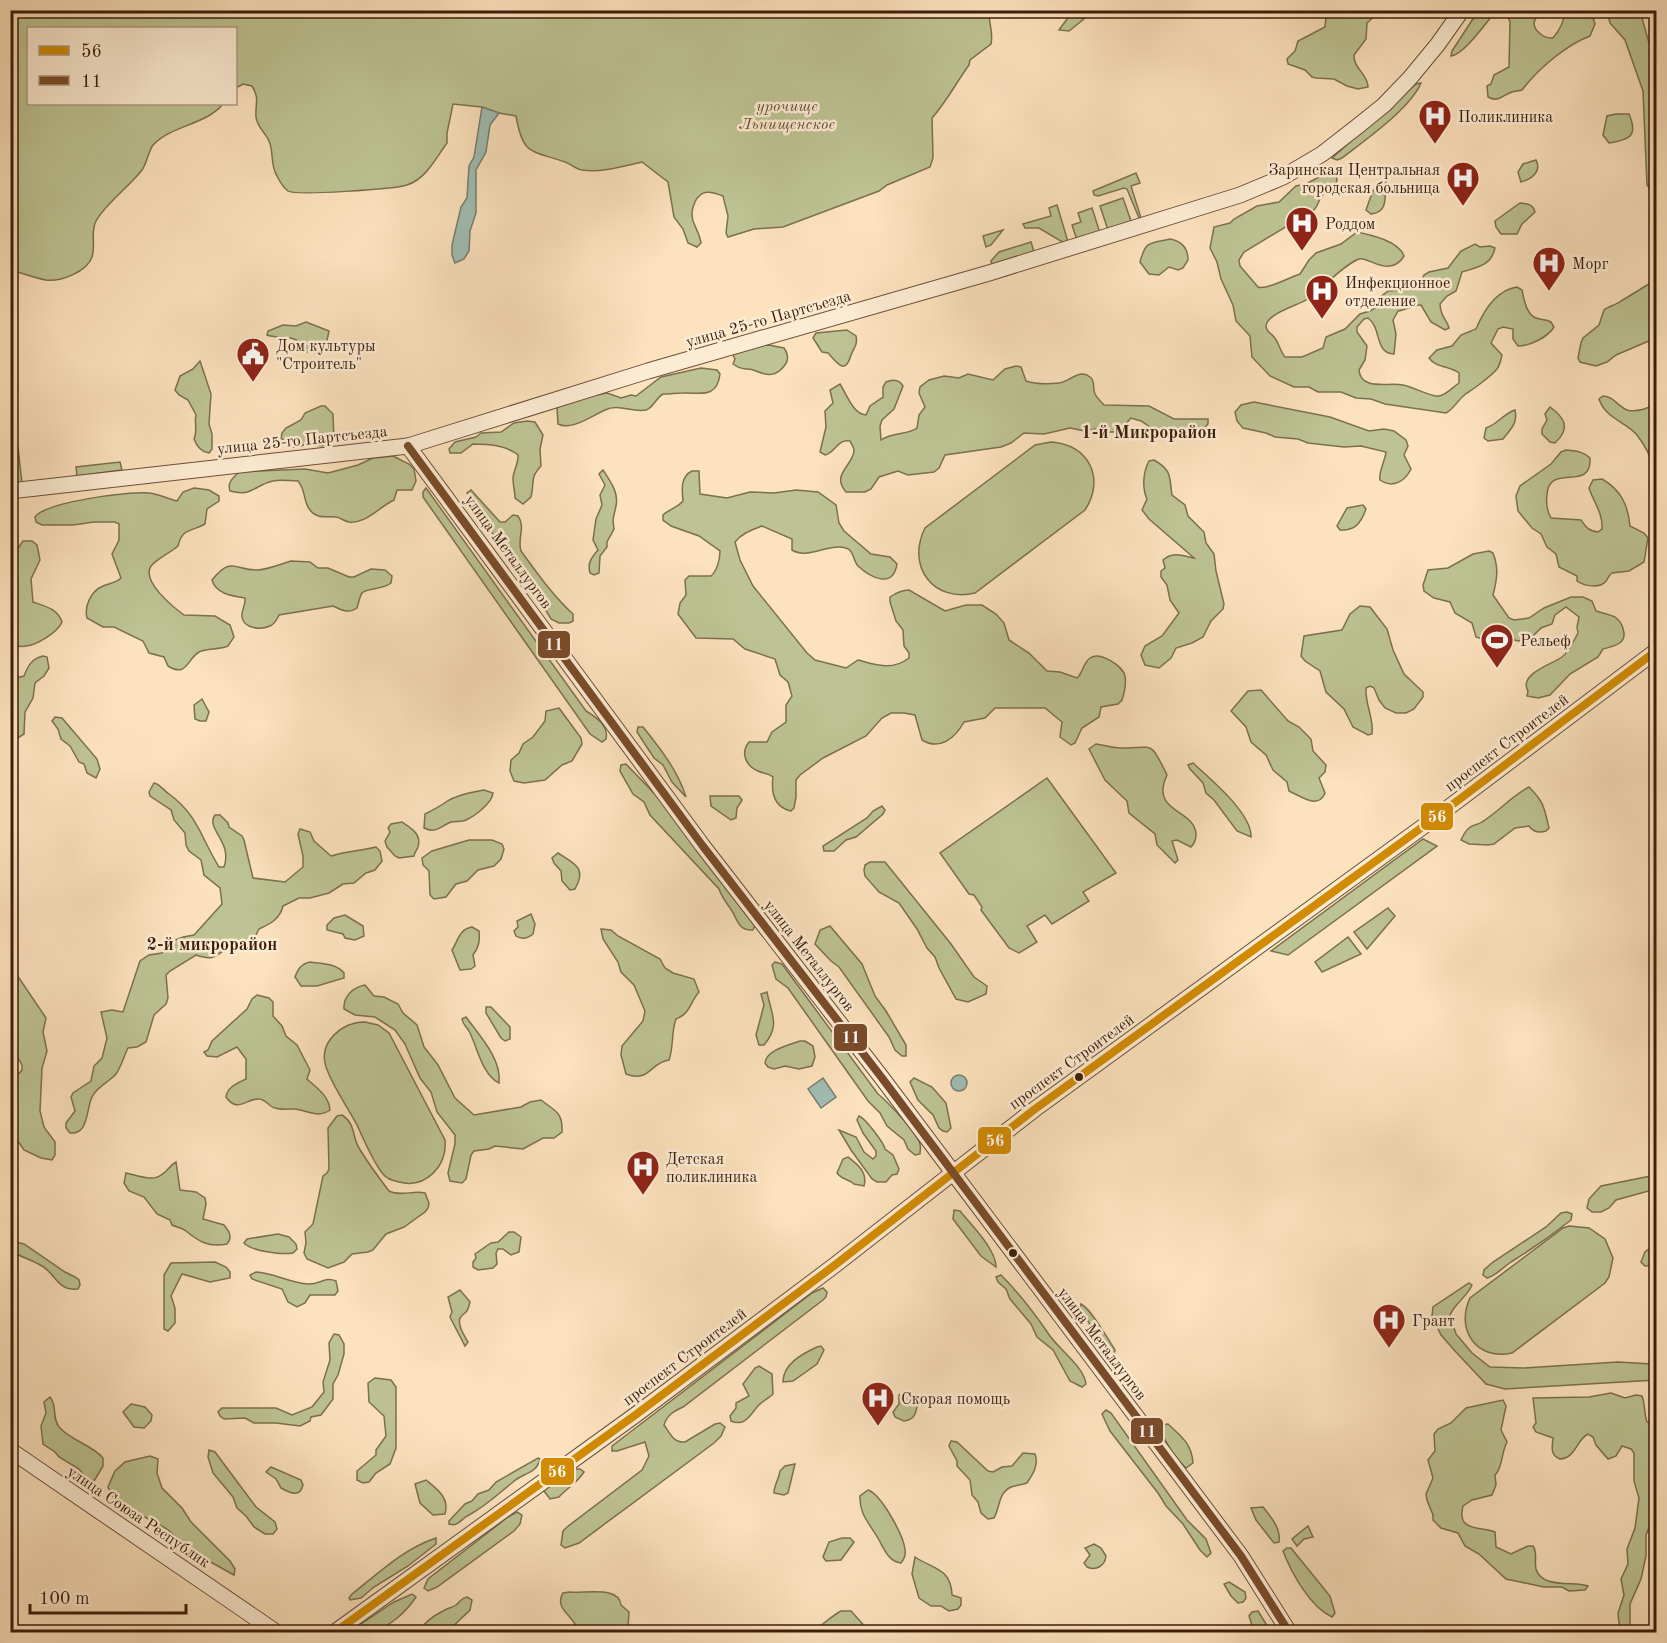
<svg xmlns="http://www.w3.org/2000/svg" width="1667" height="1643" font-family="'Old Standard TT',serif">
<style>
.green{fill:#bdc392;stroke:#7c704e;stroke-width:1.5}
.water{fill:#9fbdb2;stroke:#777d6f;stroke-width:1.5}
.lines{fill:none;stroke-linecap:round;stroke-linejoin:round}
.minor-casing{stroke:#6c4e37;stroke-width:17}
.minor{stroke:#fdecd4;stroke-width:15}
.bus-1-casing{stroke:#fdecd4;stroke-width:12}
.bus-2-casing{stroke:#fdecd4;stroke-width:12}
.bus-1{stroke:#d28b02;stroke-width:8}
.bus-2{stroke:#7a4b2a;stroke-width:8}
.bus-dot{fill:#3c1d0a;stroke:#fdecd4;stroke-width:2}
.labels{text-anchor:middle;stroke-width:5;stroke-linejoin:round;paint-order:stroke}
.park-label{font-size:16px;font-style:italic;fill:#634f33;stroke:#fdecd4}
.poi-label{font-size:16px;fill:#3c1d0a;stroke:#fdecd4;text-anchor:start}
.street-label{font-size:16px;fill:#3c1d0a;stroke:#fdecd4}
.neighbourhood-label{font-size:18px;font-weight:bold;fill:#3c1d0a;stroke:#fdecd4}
.line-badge{stroke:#fdecd4;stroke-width:2}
.badge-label{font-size:16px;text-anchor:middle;font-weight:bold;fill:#fff}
</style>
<rect width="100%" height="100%" fill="#fce2bd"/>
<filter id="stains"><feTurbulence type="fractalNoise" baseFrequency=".00333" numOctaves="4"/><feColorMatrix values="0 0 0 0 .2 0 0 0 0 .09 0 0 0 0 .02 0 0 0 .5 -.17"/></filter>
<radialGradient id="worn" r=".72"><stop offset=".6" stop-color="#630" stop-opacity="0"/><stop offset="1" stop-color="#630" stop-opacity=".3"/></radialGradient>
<!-- green -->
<g class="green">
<path d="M990,10C987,22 994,30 991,44L970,60L969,65C956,83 947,101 932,118L933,158L930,167L887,185L879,191L783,227L754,229L728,237L726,233L728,216L723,196C711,191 701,189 695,202C692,209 691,213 693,221C696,229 700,235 701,243L697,247L688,243L683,229L674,217L668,182L642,162C624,166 601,173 582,170C576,169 571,164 565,162C531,150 523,156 516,116L499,113L482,107L453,104L447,133V143C436,158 426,179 407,185C395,189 295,196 288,191C284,188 279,180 277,176C270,165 274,152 269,141C265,132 257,127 256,117C255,103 260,99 252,86L243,84L236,88V28H28V104H223C206,125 172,125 153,145C148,152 147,163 142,170C129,187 106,203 96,221C90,232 96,245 92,257C87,272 60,282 46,280C34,278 22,273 11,270L10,11Z"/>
<polygon points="1073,11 1092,11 1090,14 1069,31 1059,30"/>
<path d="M1336,11H1380L1367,23L1366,39L1354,55C1353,68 1368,74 1368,87L1358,89L1347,86L1334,79L1316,78L1312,77L1305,70L1288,64L1287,59L1295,51L1298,41L1325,27L1326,17Z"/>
<path d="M1478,11H1496C1487,21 1464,55 1451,56L1452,51Z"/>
<path d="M1510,11H1543C1540,14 1534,19 1534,23C1534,32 1546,39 1553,38C1560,30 1564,21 1565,11H1591L1595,24L1590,36C1566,45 1538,69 1522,90C1519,91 1515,91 1512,92C1502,95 1499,103 1488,97L1487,86L1491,84L1494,75L1509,67L1510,22L1508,17Z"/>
<polygon points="1607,11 1640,11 1649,43 1655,52 1656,192 1653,193 1647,185 1643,91 1625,40 1610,23"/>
<path d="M1421,83C1410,109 1365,140 1342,158L1337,160L1332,158L1416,84Z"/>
<path d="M1616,114H1629C1639,137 1628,140 1609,143L1603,135L1607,116Z"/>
<path d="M1536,160C1542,171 1532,179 1521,182L1518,172L1523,164Z"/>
<path d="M1330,171C1348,183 1326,188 1321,197C1318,202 1318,206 1314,210L1244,252L1239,260L1240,266L1258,287C1267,290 1288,278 1300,274L1309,260L1316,253L1341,244L1357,232C1371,235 1399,241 1404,256C1390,279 1368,256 1359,259C1343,265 1323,288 1308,299C1299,305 1267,313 1266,326C1266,332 1271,333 1274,337C1279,343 1280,351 1285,357H1302L1323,348L1326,337L1345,329L1360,314L1370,311L1375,308L1379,298L1388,291L1414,289L1419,286L1424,275L1429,272L1448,268L1461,251L1475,244L1480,247L1490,246L1495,248C1491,266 1478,267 1462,272L1456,291L1447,296L1440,304C1441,319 1446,317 1449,328L1445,330L1431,322L1421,305C1415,304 1406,310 1398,311L1393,320L1396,334L1394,354C1374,353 1382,328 1368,318L1364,319L1357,327V332L1367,346L1365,360L1359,370C1361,391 1388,382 1403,385C1411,386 1433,398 1439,396C1446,395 1453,387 1459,383V373C1450,366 1436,368 1429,358L1437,350L1452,346L1461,335L1476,329C1484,310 1496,290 1517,287L1522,290C1524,299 1526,314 1536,318C1541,320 1546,319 1551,322L1554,327C1548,337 1530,346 1518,346L1513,339V329L1503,327L1498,329L1491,343L1502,355C1501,360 1500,365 1497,369C1491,376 1475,388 1467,393C1458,399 1455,408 1446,413L1385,404L1371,399L1356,398L1341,392H1318L1309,387H1294L1270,376L1252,357L1250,336L1236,321L1233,305L1221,279L1217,262L1210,248L1214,227L1230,223L1234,219L1257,206L1279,202L1296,186L1306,184Z"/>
<polygon points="1136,173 1140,183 1131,186 1141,218 1139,218 1127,189 1124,188 1098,196 1094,195 1093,191"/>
<path d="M1387,177C1383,192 1391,212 1371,214L1366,210C1373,191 1371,190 1387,177Z"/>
<polygon points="1123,198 1131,221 1108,230 1100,206"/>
<path d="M1520,203C1528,204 1533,204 1535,212L1522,224L1517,234H1501L1496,227L1495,221Z"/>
<polygon points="1057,205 1068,242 1064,243 1039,228 1025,228 1023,224 1051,216 1049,208"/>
<polygon points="1092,208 1100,233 1077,240 1072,225 1081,222 1078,213"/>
<polygon points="1003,230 991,245 986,247 983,236"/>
<path d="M1170,239C1181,241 1188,248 1188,260L1183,268L1178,270L1169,267L1159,275L1149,274L1140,262C1146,240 1149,244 1170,239Z"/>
<polygon points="1031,242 1034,252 992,265 991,261 999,252"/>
<path d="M1654,281L1656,282V338L1616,355L1607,362L1596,366L1580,362L1578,358L1581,343L1583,338L1599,325L1604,310C1609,306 1616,305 1621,301C1633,294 1642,288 1654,281Z"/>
<path d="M306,322L329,331L325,350L322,353L307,352C304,350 304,347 301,344C293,334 277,339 267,335L268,331L283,325L296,326Z"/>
<path d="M847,330L856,336C858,345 854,347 851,355C845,377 836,361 828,353L822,352L813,338L816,333Z"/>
<path d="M769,345L784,348C788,353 789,360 785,365C776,377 768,376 756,371C746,367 744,372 733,364L735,359L733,355C743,346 757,346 769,345Z"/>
<path d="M200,361L211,394L209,424L212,434V449L209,453C201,452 197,447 194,439C198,431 194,423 196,415L188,400L179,395L175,390L180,376L193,369Z"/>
<path d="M1016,366L1021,367L1026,381C1035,384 1050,384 1059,383C1069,382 1080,368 1090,377C1096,381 1092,388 1095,394C1097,398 1101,402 1104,405L1149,406L1174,419H1208V424L1200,433L1188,435L1153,429L1141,421L1131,418L1120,430L1114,432H1104L1095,429L1085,431L1070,428L1044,434L1024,433L1011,443L1001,447L945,455L939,468L934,472L908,475L898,471L879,477L871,489L865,492H846C830,474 855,464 854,450C854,448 851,443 850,441C837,439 836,452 825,455L820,452L826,427L825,411L833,403L830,390L840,384C847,395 853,414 866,415L870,406L883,397V387L886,382C893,379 899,379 903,386L894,409L882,420L880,426L881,440C893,432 908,435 917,428L919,415L925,407L919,393L920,387L929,380L944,376L959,378L968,374L993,380L1005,369Z"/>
<path d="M701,368L717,370L720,374C717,400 698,392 683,393C676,393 670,394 663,394C656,398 653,408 646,410C633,413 618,403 605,410C592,416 571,431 558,424L557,408L564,401L607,393L621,398L631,395L636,396L661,377Z"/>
<path d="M1603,396C1620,397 1618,417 1644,409C1650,407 1653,406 1656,401V468L1653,465C1650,455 1643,443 1637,435C1626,422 1605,418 1599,399Z"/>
<path d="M1254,402L1330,417L1369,431L1384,429L1394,431L1406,440L1408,446L1404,455L1411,469C1405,481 1393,489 1380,480C1378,473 1385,461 1386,452L1361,446L1344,447L1308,443L1298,439L1275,437L1266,433L1243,428L1237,421L1235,412L1241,405Z"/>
<polygon points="321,406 325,406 333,414 334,440 322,446 307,444 297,447 291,447 281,438 282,433 286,428 301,420 305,413"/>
<path d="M1550,407C1565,418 1571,428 1555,443L1550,442L1542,434V429L1547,420L1545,414Z"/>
<path d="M1515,410C1518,423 1511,429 1503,439L1488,441L1484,438L1486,428C1498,424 1503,414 1515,410Z"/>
<path d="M527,421L535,422L543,435L540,449L541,466C529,479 535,482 531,497L523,504L515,498C515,491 513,485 513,479C513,470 519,464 518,455C506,445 488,444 473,444L461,453H450L449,449L455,442L476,437L481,433L501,432L514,423Z"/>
<path d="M1051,442C1088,444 1106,478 1085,510L975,593C933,603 906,566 925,528L1035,445Z"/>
<polygon points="18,447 22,483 11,484 10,448"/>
<path d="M1566,450C1575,451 1583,451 1590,458C1592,493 1548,462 1547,495C1546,503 1547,511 1551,518L1581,520C1586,527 1588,531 1598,532L1602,529C1603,513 1594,503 1589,488L1593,480L1602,479C1621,490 1628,505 1630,526L1644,533L1648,538L1644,562L1629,571L1612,573C1609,575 1608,578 1606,581C1600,589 1584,586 1577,581V576L1559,567L1556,554L1547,547L1541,534L1532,528L1518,511L1516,496L1520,486L1551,464L1561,452Z"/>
<path d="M393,456L409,464L414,469L416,481L412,490H397L394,500C379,507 366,524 349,522C344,521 341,518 336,517C326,516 317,519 310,510C303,502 306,490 298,481C290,481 280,479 273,481C254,485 253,497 230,491C227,482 233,478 239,472L305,469L328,473L358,465L373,458Z"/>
<path d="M1154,460C1173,471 1169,477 1172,495L1185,505L1188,516L1204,532L1206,543L1214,554L1216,571L1224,604L1223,609L1211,621L1203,637L1192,643L1176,648L1171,658L1159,668L1145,665L1141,655L1145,646L1162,636L1179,613L1170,600L1167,585L1161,577V571L1165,568L1163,560C1173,551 1183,556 1194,558L1149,519L1142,510L1147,499C1142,488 1143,472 1149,461Z"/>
<polygon points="120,462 122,470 77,476 76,467"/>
<path d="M603,470C610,481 619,492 616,506C614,517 612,516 614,529L607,542V547L600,556L599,573L594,575L590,573C587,563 592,557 598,550L593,540L596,519L602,505L600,495L605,485L599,474Z"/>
<path d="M692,471H699L700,494L727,498L750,492L774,493L796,490L818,492L836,505L839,523L844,531L871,554L890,557L897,564C893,589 871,578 858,566C853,561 854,550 846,548C827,543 808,560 792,550V539L762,526C752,530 742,533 735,542L740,560L753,586L807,653L815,660L846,668L858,660C877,665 892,671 909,658V653L904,646L903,630L896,621L890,602V597C896,593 902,590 909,590L945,611L966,605H982L996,614L1004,623L1009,640L1029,653L1047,671L1060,672L1077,678C1083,673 1083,663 1090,658C1100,651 1123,666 1125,676C1126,683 1124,694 1122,700L1118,704L1101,707L1099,717L1082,728L1075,743L1071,745L1060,737L1062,722L1045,708H995L985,718L964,722C955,738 940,751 922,740L915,715L904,713H891L882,718L866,736L823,758L800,775L796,780V797L794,808L791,811C774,807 771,792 773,777C768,773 764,774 758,771C746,766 740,753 749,742H767L772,732L786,722V705L792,696L788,682L780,675L775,659L745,649L733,639L696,638L678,614L680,603L686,595L685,580L689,576H711C717,571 720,559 720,551L699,536L671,526L663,520V515C669,509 677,508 683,501C682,490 680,477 692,471Z"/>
<path d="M194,488L209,490L219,496V501L207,509L205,524C191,532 182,528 178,546C170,553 158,558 151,566C141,581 173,607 184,615L215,616L230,625L234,637L228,646C219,650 207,648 199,652C187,659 187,678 168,666L164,657L149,653L143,641L114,627H103L87,618C84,606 91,591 103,586C110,583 116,583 121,578L112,554L119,540V524L115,522H94L73,525H42L36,522L35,517C45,502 130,491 149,493C159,494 168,499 177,501L183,492Z"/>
<path d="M426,488L586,711C596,717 609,726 606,739L602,742L590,734L423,497V492Z"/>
<path d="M471,490L500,522H505L513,515L518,516C526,527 517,539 521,551C537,573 553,596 573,614V621L569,623H559L551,619L533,589L520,576L498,540L477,515L475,505L467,493Z"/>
<path d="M1363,505L1366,509C1361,523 1355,531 1340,530L1337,526L1347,508Z"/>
<path d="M23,541H32L37,545L40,560L31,579L33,602C45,606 58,609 62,622C58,632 37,645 26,646C21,647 15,646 10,645L11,562H15L16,551Z"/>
<path d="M1489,551L1493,553C1499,568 1497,580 1493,595L1509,618L1514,620L1529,618L1544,608L1571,597H1583L1592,601L1596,611C1602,613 1609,614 1615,617C1619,620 1622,623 1623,629C1628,643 1615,646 1603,649L1598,657L1570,674L1550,695L1538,698L1527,696L1528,691C1518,674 1553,664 1562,657C1569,652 1574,640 1578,633L1577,627L1579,617L1566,607L1555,615L1552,624L1541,628L1530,639L1518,641L1504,637L1482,639L1476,637L1472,623L1455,613L1450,602L1434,598L1424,591L1423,585L1428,570L1448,568L1473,554Z"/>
<path d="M291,561L310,562L318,568H328L349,577H354L371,569L385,570L392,576L391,583C383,590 365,588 362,593C360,596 358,604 357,608C349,614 341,610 333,606L279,615C277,619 275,624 270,626C261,630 244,629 242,617C241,610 246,605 245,598C232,596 216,594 212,580C232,555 235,571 258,570C269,569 281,564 291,561Z"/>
<path d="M1360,606L1370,607L1387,629L1393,650L1404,674L1423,692V697L1414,709L1406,713H1396L1385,708L1379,700L1374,688L1370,686L1366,688C1365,706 1374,717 1372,734L1368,735L1353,727L1344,709L1326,692L1320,671L1305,661L1301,656L1304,636L1342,630L1350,614Z"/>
<path d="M43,656L47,657L49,668L44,676L35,683L33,698L25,712L24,734L16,739L11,748V679L24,676C28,666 31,659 43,656Z"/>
<path d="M1261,690L1288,721L1299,727L1311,739L1313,751L1326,765L1325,772L1319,778L1325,793C1318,810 1301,796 1289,791L1287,782L1273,770L1266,755L1251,742L1246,727L1231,711L1248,691Z"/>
<polygon points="202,699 209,712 206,721 200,721 195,719 194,705"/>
<polygon points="559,708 581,738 582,744 572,761 562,765 545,780 524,783 514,781 510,771 511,760 519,753 523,744 533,737 545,721 546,711"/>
<polygon points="55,717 62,718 97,759 100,769 96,778 87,773 84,764 79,762 70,746 61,739 58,729 52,721"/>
<path d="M638,727H643C660,748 678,771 686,797L672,782L663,765L654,758L637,732Z"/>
<path d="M1096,744C1104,745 1112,748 1120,748C1155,748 1150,740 1167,775C1149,813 1195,809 1196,834C1196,840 1195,843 1191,847L1177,840L1172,841L1178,860L1175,863L1157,845L1155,834L1129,813L1127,801L1105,780L1089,749Z"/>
<path d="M1193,763C1210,779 1252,813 1251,837L1237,831L1214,800L1206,793L1203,783L1190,769L1188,765Z"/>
<path d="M626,764L673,813L755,925L753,930C739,931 738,921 732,911C727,903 722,898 719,889L650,815L644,802L633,794L620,771L621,765Z"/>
<polygon points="1047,778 1116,873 1083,892 1089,901 1052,924 1045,915 1027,926 1037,942 1019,953 1009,948 981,910 982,907 974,895 969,894 940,853"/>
<path d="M154,783C160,784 163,790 169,794C198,815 201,838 219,867H224C233,841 205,829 215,815H220L228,823L229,827L242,836L244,840L253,878L285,882L303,867V856L298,834L300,829L310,832L314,841L331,856C346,851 360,851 376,847L380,851L382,861L375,870L366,873L354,883L343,884L329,893L310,898H299L283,906C280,919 270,924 259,929C252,945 247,943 232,947C215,951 220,963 196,955L170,971L166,975L168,998L166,1004L154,1015L146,1042L137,1047L128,1048C124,1056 121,1067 116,1074C108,1083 97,1086 92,1097C86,1109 89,1135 70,1133L66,1128V1123L75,1111L71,1097L73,1093L91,1081L94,1066L102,1058L107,1038L101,1012L112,1010L123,1012L140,961L149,955L162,953C171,940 179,937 194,935L222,904L220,888L204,875L201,860L189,851L186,845L185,833L174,820L171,810L150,796L149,792Z"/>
<path d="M1529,787C1544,802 1544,807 1549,828L1546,831C1539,833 1533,832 1529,826L1515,828L1494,844L1488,845L1469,844L1461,840C1463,836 1465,831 1469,828C1473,824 1478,825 1482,822C1498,812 1513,795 1529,787Z"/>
<path d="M484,790L493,793C492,803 475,816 466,820C462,822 456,821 451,822C441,826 436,834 424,828L425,814C433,810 439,807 446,802C456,795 472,792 484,790Z"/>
<polygon points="710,796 739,796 742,800 737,808 736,818 731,820 711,806"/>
<polygon points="882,806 885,810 883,814 856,837 846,840 834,851 824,851 823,846 867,818 873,811"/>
<path d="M402,822C411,828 422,834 418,847C417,850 414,853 414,856L399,858L395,856L387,847L385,841L390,832L388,828L391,824Z"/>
<polygon points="1423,839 1437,846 1288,955 1271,951"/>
<polygon points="469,840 492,840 502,844 504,849 501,859 494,866 478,870 467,881 456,884 446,897 434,899 430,895 429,871 423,865 422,858 432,851"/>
<path d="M558,853C575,864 587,868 575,889L570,890L562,881L561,871L554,863L552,858Z"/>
<polygon points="870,862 885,862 951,944 974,977 987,986 986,994 968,1002 956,999 939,968 935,957 927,948 917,929 899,903 879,892 865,876 864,870 865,865"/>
<polygon points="1388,908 1395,916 1367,949 1354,932"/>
<path d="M531,914L535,924L533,934C527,939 522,940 516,936L514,931L518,927L517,921Z"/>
<polygon points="345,915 363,926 364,936 355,940 345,938 343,934 327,930 327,925 334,918"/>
<polygon points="830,926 862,964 875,996 886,1011 906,1045 906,1056 902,1056 895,1050 889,1037 839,967 831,961 815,944 820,930"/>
<path d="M472,927L479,931C480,941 479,947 473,955L475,966L471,969L460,970L452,950C458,941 459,929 472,927Z"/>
<path d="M601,929L611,930L618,936L660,959L665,968L673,973L694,979L699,992C690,1002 691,1013 676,1019C671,1032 674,1046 669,1060C649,1063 650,1083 626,1074L621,1055L622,1046L643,1021L645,1011L634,985L621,972L618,962L603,939Z"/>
<polygon points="1348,937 1361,954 1322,972 1315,962"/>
<path d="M310,962C322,964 336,963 344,973V978L317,986H301L295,977C298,969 301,964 310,962Z"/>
<path d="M775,962L782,964L878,1094C888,1102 917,1133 920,1144C921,1147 920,1151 920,1154L915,1155L908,1149L904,1140L887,1126L880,1113L868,1101L788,988L776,979L772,965Z"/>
<polygon points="11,971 17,975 46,1018 43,1032 47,1051 42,1068 40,1111 44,1127 55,1142 55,1155 52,1160 41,1158 24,1150 17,1140 16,1129 11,1122 12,1082 22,1070 22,1065 14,1051 11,1031"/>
<path d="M365,985L374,996L384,997L398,1004L403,1013L417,1025L424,1047L438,1065L455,1098L474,1115L521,1107L530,1102L541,1100C555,1111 563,1112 562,1132L554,1138H543L523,1149L495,1146L489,1149L474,1151L471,1155L466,1179L462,1183L450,1181L448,1173L455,1144V1135L437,1112L431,1092L420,1078L405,1044L395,1030L375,1017L355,1015L344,1009C343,997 353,987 365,985Z"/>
<path d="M767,992C771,1014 781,1025 764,1045H759L756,1035L764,1005L761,994Z"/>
<path d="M257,995L269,998L273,1002V1016L282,1026L286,1036L297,1045L310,1070L307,1079C317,1088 329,1096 330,1110C318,1119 307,1110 294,1109C288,1109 281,1110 275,1108C269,1107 266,1099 259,1099C246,1098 238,1114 226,1097C227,1087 238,1083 246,1079V1059L237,1047L217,1057L207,1056L204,1052L208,1050L212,1041L247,1009L252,999Z"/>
<polygon points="486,1007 491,1007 510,1027 510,1039 505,1041 501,1038 486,1013"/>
<path d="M466,1017C479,1035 502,1059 499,1083C482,1075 477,1046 469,1031C466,1026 463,1025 462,1019Z"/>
<path d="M365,1022L378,1025L389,1033L445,1140C447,1166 426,1189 399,1182C394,1181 386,1178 383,1174C374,1164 363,1138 357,1125C347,1106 333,1087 326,1067C318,1042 342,1022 365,1022Z"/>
<path d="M800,1041H805L813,1046L815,1057L812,1066L799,1069L785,1066L774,1069L768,1067L765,1063C766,1050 789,1045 800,1041Z"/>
<polygon points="914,1078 932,1087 946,1103 951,1128 947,1132 943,1131 939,1128 933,1115 918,1100 910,1082"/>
<path d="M342,1115C356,1124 352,1137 359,1148C368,1163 379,1178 389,1191C400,1197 413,1190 425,1193L429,1203L428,1208L425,1212L404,1227L386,1234L373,1250L368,1252L352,1254L344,1262L328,1268L307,1259L304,1253L306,1243L305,1232L313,1224L323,1176L327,1173L329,1169L328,1128L337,1116Z"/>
<path d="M859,1116C865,1118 884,1143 885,1149L893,1155L899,1169L897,1174L892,1175L886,1182H877L872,1179L851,1150L839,1130L856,1137L864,1152L873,1159L876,1156V1151L863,1133L857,1120Z"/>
<path d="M848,1157C857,1164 868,1172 864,1186L854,1184C849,1179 842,1180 837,1173L843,1159Z"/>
<path d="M176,1162L180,1190L196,1192L205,1198L206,1204L203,1219L224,1225C229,1231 233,1237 227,1244C209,1248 198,1241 186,1231C182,1228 176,1227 172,1225L170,1220L157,1214L144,1197L129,1191L124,1183L126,1173C136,1175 152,1182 161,1175C167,1172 169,1166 176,1162Z"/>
<polygon points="1656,1175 1656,1189 1616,1200 1609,1208 1601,1212 1592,1212 1587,1208 1589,1199 1601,1186"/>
<path d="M954,1210L960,1211C971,1225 996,1249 996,1267L981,1256L953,1219Z"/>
<path d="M1567,1212L1572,1214L1571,1220C1552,1235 1532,1249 1511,1262C1502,1268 1497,1275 1487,1278L1483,1275L1484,1270L1493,1262L1546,1227L1561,1213Z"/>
<path d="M1569,1226L1589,1228L1605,1239L1613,1258L1609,1277L1605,1283L1512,1353C1477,1361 1455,1330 1470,1298L1563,1228Z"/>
<polygon points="509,1232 514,1232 521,1237 519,1252 511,1255 503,1249 498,1249 496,1253 497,1264 493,1268 478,1270 473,1267 473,1262 476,1258 475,1254 491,1243 498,1242"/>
<path d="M278,1234L289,1237L296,1244L297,1249L293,1253C282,1255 251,1251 244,1243L247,1239Z"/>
<path d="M11,1241L24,1244L65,1272L75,1277L79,1280L80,1285L78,1289C57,1291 56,1274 42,1266C32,1260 21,1257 11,1251Z"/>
<polygon points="1656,1243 1656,1267 1655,1265 1645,1266 1641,1262 1645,1252"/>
<polygon points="215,1262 226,1267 230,1272 230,1278 210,1282 182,1274 171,1296 175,1308 175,1323 168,1331 164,1329 164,1275 171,1263"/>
<path d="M256,1272C274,1273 290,1283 308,1284C319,1285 325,1276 336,1281L338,1291L335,1295H310L305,1303L297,1307L288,1302L282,1289L252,1279L250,1275Z"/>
<path d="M1001,1275C1020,1294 1035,1314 1050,1336C1060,1350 1084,1367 1086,1384L1082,1387L1070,1381L1053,1350L1037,1337L1031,1324L1010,1299L1006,1289L998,1282L996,1277Z"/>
<path d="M1469,1283L1472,1285C1467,1297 1455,1303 1450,1315L1456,1334L1472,1353L1490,1367L1523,1368L1618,1362L1652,1364L1656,1365V1380L1505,1389L1486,1384L1455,1351L1441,1335L1432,1316L1433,1307Z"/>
<path d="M823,1288L827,1292L826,1297L823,1300L683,1407C674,1411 667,1415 664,1425C670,1433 673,1443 685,1442L715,1424L720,1423L725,1427L721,1436L714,1443L579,1543L565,1548L561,1545L563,1531L567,1527L642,1470L649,1456L645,1442L617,1451H612V1446L812,1293Z"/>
<path d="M460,1290L470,1302C467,1315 465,1311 460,1318C457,1325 465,1337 468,1342L465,1346L450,1317L452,1312L448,1297Z"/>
<path d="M1081,1304C1092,1310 1107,1338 1115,1350L1114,1355C1095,1346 1093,1324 1080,1309Z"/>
<polygon points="334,1334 339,1335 344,1344 344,1354 338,1375 333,1384 333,1399 321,1415 311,1417 310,1421 300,1426 276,1423 254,1423 245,1418 224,1419 220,1416 218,1412 222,1408 276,1408 292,1415 312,1407 324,1392 323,1382 330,1360 329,1343"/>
<path d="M817,1347L821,1346L824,1350L817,1364L793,1381L783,1382C783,1364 802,1354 817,1347Z"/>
<path d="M759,1366L772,1374L773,1394C769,1398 761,1402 758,1406C750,1415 745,1427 731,1421L730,1416L736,1408V1403L749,1396L743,1384L755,1368Z"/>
<polygon points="375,1378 391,1380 396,1387 396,1448 390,1464 376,1473 369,1482 363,1483 357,1480 357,1471 376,1455 376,1450 386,1436 384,1416 369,1402 368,1383"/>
<path d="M905,1393L913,1396L918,1402C916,1413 915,1420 904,1421L895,1417L893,1412L899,1404V1395Z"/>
<path d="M1611,1393L1625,1398L1636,1395L1642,1396C1645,1403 1644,1413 1647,1422L1656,1423V1479L1652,1495L1654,1515L1646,1535V1556L1641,1579L1630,1604V1624L1627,1627H1621L1619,1623L1618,1613L1624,1595L1621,1579L1628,1564L1627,1549L1635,1528L1639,1498L1634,1481V1453L1631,1449L1622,1446L1616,1456L1608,1459L1596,1445L1593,1437L1588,1434C1576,1440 1576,1458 1560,1459C1550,1455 1552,1447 1553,1438L1536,1432L1533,1427L1536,1423L1533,1398L1589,1397Z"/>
<path d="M50,1397C58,1406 51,1418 60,1428C72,1441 92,1445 103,1458V1466L94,1481L86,1478L79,1469L59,1457L55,1452L43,1444L41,1426L46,1413L44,1402Z"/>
<path d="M1503,1400L1506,1406L1501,1430L1507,1442C1501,1453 1503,1467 1495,1475L1496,1485L1492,1495L1472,1500L1463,1506C1456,1533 1482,1526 1495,1532L1496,1547L1511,1554L1528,1546H1533C1538,1553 1534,1560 1536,1569C1542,1589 1573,1581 1588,1586L1585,1590L1569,1591L1562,1587H1544L1506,1579L1479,1554L1465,1546L1458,1533L1441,1528L1433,1520V1515L1427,1500L1426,1494L1433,1478L1428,1460L1435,1451L1434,1434L1438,1429L1451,1423L1466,1408Z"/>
<polygon points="131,1404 145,1407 152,1415 151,1421 144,1428 134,1427 123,1412"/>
<polygon points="1106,1410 1111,1413 1187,1520 1206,1539 1211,1553 1207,1557 1200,1550 1183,1524 1166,1506 1158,1493 1110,1431 1102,1414"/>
<path d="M1168,1424C1181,1436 1192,1444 1193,1463L1186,1468C1174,1457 1166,1445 1161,1429L1162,1425Z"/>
<path d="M951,1441L957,1442L988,1471L993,1472L1002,1467L1012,1466L1023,1453L1035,1454C1039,1465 1033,1474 1027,1483C1022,1485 1016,1485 1011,1487C998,1493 1000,1508 994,1518L988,1519L981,1513L978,1502L972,1495L970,1480L957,1466V1461L949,1446Z"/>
<polygon points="209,1450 215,1452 256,1507 275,1522 277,1529 273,1534 265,1534 254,1527 246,1516 237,1508 233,1497 213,1473 208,1457"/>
<polygon points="150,1456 158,1459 157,1473 162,1488 182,1508 191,1522 230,1561 235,1569 234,1575 194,1553 167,1529 115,1501 108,1487 115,1471 125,1462"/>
<path d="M538,1458L540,1459C537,1474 522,1473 513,1482C498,1494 486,1506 469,1515C460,1519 459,1527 449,1524V1521L465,1504L472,1501L478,1494L489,1490L496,1482Z"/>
<path d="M795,1464L788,1493L784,1495L774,1493C774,1485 779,1479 780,1471L785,1466Z"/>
<path d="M271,1467L301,1480L303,1485C300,1498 290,1493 281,1488L276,1479L266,1472Z"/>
<path d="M574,1469H580L584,1472C577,1483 567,1488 559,1497L550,1499L544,1491L546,1487Z"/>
<path d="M426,1480C437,1489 450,1498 445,1514L433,1515L420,1503L415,1484Z"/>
<path d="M868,1490C881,1494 904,1536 905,1550C906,1555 905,1558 901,1563C889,1562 884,1549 879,1540C871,1525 859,1515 860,1496Z"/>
<path d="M1263,1507C1271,1517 1281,1528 1279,1542L1274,1543L1256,1520L1251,1508Z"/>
<polygon points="517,1512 522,1515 520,1524 514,1531 437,1587 428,1591 424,1588 428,1579 508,1517"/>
<polygon points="1308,1526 1313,1537 1304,1539 1297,1546 1292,1539"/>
<path d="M436,1538V1544L408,1566L374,1587L361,1598L350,1600L349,1598L352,1594C379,1573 403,1549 436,1538Z"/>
<polygon points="842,1538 850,1538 854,1542 841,1560 826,1561 823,1557 829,1542"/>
<path d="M1094,1544L1101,1548L1106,1556C1105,1566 1096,1571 1087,1567L1084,1563L1090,1555L1085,1548Z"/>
<path d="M1287,1548H1291L1330,1596L1335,1613L1332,1617C1310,1607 1291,1572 1283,1551Z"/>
<path d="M915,1557C933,1569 951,1568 952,1595L961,1598V1605L958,1609L949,1611L941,1606H931L919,1598L912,1574Z"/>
<polygon points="1229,1582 1245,1592 1246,1598 1243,1602 1238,1603 1231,1596 1224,1584"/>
<path d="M569,1592C583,1594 619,1585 621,1605L629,1612L628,1627L622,1632H578C576,1616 553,1610 563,1593Z"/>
<path d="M412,1594L416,1597C406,1612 388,1629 369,1632C363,1634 355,1633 349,1632L394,1602Z"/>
<path d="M467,1597L472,1600L470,1610L447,1632H418C424,1623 433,1616 443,1611C447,1608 452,1608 456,1605C461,1601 461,1598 467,1597Z"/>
<path d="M841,1611H851L869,1631L877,1630L880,1632H811C822,1626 830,1617 841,1611Z"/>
<polygon points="1258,1611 1271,1632 1254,1632 1249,1616 1252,1612"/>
</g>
<!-- water -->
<g class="water">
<polygon points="482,107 499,113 490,125 486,152 476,170 476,213 470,231 469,251 464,259 455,263 452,255 452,245 461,207 467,198 469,166 474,157"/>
<circle cx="959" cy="1083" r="8"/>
<polygon points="823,1078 836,1097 821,1108 808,1089"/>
</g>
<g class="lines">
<!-- minor casing -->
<g class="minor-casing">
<g id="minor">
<polyline points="408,446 702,845 882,1078 1241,1556 1289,1632"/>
<polyline points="10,491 408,446 648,371 989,273 1240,195 1283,177 1322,154 1358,126 1384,105 1410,78 1438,44 1462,10"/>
<polyline points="10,1450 276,1632"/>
<polyline points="335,1632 634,1416 835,1265 1035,1109 1428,823 1656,651"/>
</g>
</g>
<!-- minor -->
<use href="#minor" class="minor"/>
<!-- bus-1 casing -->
<g class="bus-1-casing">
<polyline id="bus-1" points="335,1632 634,1416 835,1265 1035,1109 1428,823 1656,651"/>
</g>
<!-- bus-2 casing -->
<g class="bus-2-casing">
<polyline id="bus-2" points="408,446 702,845 882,1078 1241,1556 1289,1632"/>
</g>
<!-- bus-1 -->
<use href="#bus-1" class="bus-1"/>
<!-- bus-2 -->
<use href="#bus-2" class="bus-2"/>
</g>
<!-- icons -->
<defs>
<g id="hospital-pin" transform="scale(1.725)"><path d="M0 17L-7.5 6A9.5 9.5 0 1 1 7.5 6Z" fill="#8f2418" stroke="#fdecd4"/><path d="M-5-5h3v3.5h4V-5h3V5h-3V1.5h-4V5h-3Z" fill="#fff"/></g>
<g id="civic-pin" transform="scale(1.725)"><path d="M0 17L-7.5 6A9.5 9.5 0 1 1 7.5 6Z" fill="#8f2418" stroke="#fdecd4"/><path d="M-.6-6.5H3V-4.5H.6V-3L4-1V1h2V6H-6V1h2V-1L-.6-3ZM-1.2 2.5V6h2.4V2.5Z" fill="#fff"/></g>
<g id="stadium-pin" transform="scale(1.725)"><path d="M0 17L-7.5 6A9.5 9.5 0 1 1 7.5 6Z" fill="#8f2418" stroke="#fdecd4"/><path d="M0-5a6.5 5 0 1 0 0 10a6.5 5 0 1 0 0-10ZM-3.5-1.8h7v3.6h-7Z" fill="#fff"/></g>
</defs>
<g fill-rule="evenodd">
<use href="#hospital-pin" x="1435" y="116"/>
<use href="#hospital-pin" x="1463" y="178"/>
<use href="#hospital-pin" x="1302" y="223"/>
<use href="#hospital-pin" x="1549" y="263"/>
<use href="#hospital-pin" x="1322" y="291"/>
<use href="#civic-pin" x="253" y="354"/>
<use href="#stadium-pin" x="1497" y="640"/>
<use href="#hospital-pin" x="643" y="1167"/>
<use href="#hospital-pin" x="1389" y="1320"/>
<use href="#hospital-pin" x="878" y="1398"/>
</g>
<!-- markers -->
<g class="bus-dot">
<circle cx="1079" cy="1077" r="5"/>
<circle cx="1013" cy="1253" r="5"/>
</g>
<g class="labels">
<!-- park labels -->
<g class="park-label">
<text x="787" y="111">урочище<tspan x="787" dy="18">Льнищенское</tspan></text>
</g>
<!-- poi labels -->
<g class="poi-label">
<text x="1458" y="122">Поликлиника</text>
<text x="1440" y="175" text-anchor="end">Заринская Центральная<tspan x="1440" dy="18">городская больница</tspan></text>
<text x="1325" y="229">Роддом</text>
<text x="1572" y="269">Морг</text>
<text x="1345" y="288">Инфекционное<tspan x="1345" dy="18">отделение</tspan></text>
<text x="276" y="351">Дом культуры<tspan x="276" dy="18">"Строитель"</tspan></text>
<text x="1520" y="646">Рельеф</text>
<text x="666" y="1164">Детская<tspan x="666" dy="18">поликлиника</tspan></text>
<text x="1412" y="1326">Грант</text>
<text x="901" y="1404">Скорая помощь</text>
</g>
<!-- street labels -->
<g class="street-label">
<text transform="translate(768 318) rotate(-16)" y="6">улица 25-го Партсъезда</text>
<text transform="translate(302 439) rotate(-6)" y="6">улица 25-го Партсъезда</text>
<text transform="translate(509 551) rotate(54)" y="6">улица Металлургов</text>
<text transform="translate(1506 742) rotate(-37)" y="6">проспект Строителей</text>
<text transform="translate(810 955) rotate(52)" y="6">улица Металлургов</text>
<text transform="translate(1071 1061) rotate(-36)" y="6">проспект Строителей</text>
<text transform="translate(1103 1343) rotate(53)" y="6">улица Металлургов</text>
<text transform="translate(684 1356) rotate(-37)" y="6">проспект Строителей</text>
<text transform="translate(139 1516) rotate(34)" y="6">улица Союза Республик</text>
</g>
<!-- neighbourhood labels -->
<g class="neighbourhood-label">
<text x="1149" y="438">1-й Микрорайон</text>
<text x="212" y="950">2-й микрорайон</text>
</g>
</g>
<g class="line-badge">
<rect x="537" y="630" width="34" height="29" rx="6" fill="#7a4b2a"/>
<rect x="1420" y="802" width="34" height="29" rx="6" fill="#d28b02"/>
<rect x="833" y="1023" width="35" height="29" rx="6" fill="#7a4b2a"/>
<rect x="977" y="1126" width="35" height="29" rx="6" fill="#d28b02"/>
<rect x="1130" y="1417" width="34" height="28" rx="6" fill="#7a4b2a"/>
<rect x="540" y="1457" width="35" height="29" rx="6" fill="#d28b02"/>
</g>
<g class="badge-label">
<text x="554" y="650">11</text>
<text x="1437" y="822">56</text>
<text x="851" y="1043">11</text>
<text x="995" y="1146">56</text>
<text x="1147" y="1437">11</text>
<text x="557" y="1477">56</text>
</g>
<!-- margin -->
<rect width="1667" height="1643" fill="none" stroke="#fce2bd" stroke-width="36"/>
<rect x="12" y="12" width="1643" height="1619" fill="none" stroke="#3c1d0a" stroke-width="3"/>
<rect x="18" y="18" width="1631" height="1607" fill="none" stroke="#3c1d0a" stroke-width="1.5"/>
<!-- legend -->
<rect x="27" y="27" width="210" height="78" fill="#fdecd4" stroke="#b09983" stroke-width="1.5"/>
<rect x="39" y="46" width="30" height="9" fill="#d28b02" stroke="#b09983" stroke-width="1.5"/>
<text x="81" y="57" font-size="18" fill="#3c1d0a">56</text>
<rect x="39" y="76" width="30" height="9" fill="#7a4b2a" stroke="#b09983" stroke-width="1.5"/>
<text x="81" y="87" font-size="18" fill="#3c1d0a">11</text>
<!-- scale -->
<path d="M30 1604v9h156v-9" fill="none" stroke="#3c1d0a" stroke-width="3"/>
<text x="39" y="1604" font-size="18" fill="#3c1d0a" stroke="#fdecd4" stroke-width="4.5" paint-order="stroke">100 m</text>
<rect width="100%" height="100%" filter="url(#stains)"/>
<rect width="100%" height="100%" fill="url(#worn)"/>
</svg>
